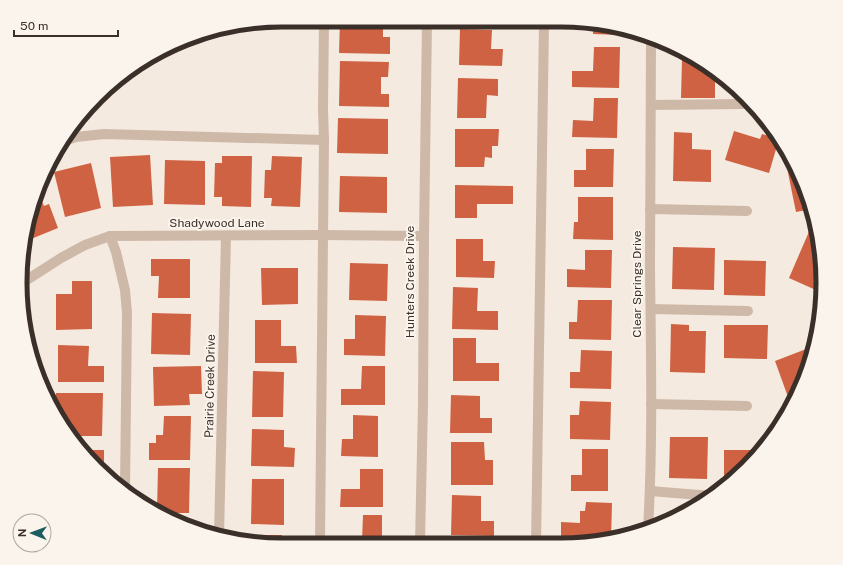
<svg xmlns="http://www.w3.org/2000/svg" width="843" height="565" font-family="'Public Sans',sans-serif">
<style>
.building{fill:#cf6242}
.lines{fill:none;stroke-linecap:round;stroke-linejoin:round}
.minor{stroke:#ceb9a9;stroke-width:10}
.labels{text-anchor:middle;stroke-width:4;stroke-linejoin:round;paint-order:stroke}
.street-label{font-size:12px;fill:#3b2f29;stroke:#fbf4ec}
.rim{fill:none;stroke:#3b2f29;stroke-width:5}
</style>
<rect width="100%" height="100%" fill="#f5eadf"/>
<!-- building -->
<g class="building">
<polygon points="340,21 390,22 390,24 383,24 383,37 390,37 390,54 339,53"/>
<polygon points="593,25 611,25 619,28 619,35 593,34"/>
<polygon points="460,29 492,30 491,49 503,49 502,66 459,65"/>
<polygon points="594,47 620,47 619,88 572,87 572,71 593,71"/>
<polygon points="682,59 693,59 715,75 715,98 681,98"/>
<polygon points="340,61 389,62 388,77 381,77 381,94 389,94 389,107 339,106"/>
<polygon points="458,78 498,79 498,96 487,95 486,118 457,118"/>
<polygon points="594,98 618,98 617,138 572,137 573,120 593,121"/>
<polygon points="338,118 388,119 388,154 337,153"/>
<polygon points="455,129 499,129 498,146 492,146 492,158 485,157 484,167 455,167"/>
<polygon points="734,131 760,139 762,134 779,139 769,173 725,160"/>
<polygon points="674,132 692,133 692,149 711,150 711,182 673,181"/>
<polygon points="586,149 614,149 613,187 574,187 574,170 586,170"/>
<polygon points="150,155 153,205 113,207 110,157"/>
<polygon points="222,156 252,156 251,207 222,206 222,197 214,197 215,163 222,163"/>
<polygon points="272,156 302,157 300,207 271,206 272,198 264,198 265,170 271,170"/>
<polygon points="165,160 205,161 205,205 164,204"/>
<polygon points="792,161 803,182 811,209 796,212 786,163"/>
<polygon points="91,163 101,208 65,217 54,172"/>
<polygon points="340,176 387,177 387,213 339,212"/>
<polygon points="455,185 513,186 513,204 477,204 477,218 455,218"/>
<polygon points="38,192 44,206 49,204 58,228 26,241"/>
<polygon points="578,197 613,197 613,240 573,239 574,222 578,222"/>
<polygon points="811,227 818,230 818,231 823,281 818,291 789,278"/>
<polygon points="456,239 483,239 483,261 495,261 494,278 456,277"/>
<polygon points="673,247 715,248 714,290 672,289"/>
<polygon points="585,250 612,250 611,288 567,287 567,269 585,270"/>
<polygon points="151,259 190,259 190,298 158,298 159,276 151,276"/>
<polygon points="724,260 766,261 765,296 724,295"/>
<polygon points="350,263 388,264 387,301 349,300"/>
<polygon points="261,268 298,268 298,304 262,305"/>
<polygon points="72,281 92,281 92,329 56,330 56,294 72,294"/>
<polygon points="453,287 478,288 477,311 498,311 498,330 452,329"/>
<polygon points="578,300 612,300 611,340 569,339 569,322 577,322"/>
<polygon points="152,313 191,314 190,355 151,354"/>
<polygon points="355,315 386,316 385,356 344,355 344,339 355,339"/>
<polygon points="255,320 281,320 281,346 296,346 297,363 255,363"/>
<polygon points="671,324 689,325 689,331 706,331 705,373 670,372"/>
<polygon points="724,325 768,325 767,359 724,358"/>
<polygon points="453,338 476,338 476,363 499,363 499,381 453,381"/>
<polygon points="58,345 89,346 88,366 104,366 104,382 58,382"/>
<polygon points="814,346 803,383 797,394 788,397 775,361"/>
<polygon points="581,350 612,351 611,389 570,388 570,372 580,372"/>
<polygon points="201,366 202,394 189,394 190,405 154,406 153,367"/>
<polygon points="362,366 385,366 385,405 341,405 341,389 361,389"/>
<polygon points="253,371 284,372 283,417 252,417"/>
<polygon points="56,393 103,393 102,436 72,436 70,433 70,425 64,425 56,415"/>
<polygon points="451,395 480,396 480,418 492,418 492,433 450,433"/>
<polygon points="580,401 611,402 610,440 570,439 570,415 579,415"/>
<polygon points="353,415 378,416 378,457 341,456 342,439 353,439"/>
<polygon points="164,416 191,416 190,460 149,460 149,443 156,443 156,435 163,435"/>
<polygon points="252,429 284,430 284,447 295,448 294,467 251,466"/>
<polygon points="670,437 708,437 707,479 669,478"/>
<polygon points="451,442 484,442 485,460 493,460 493,485 451,485"/>
<polygon points="582,449 608,449 608,491 571,491 571,475 582,475"/>
<polygon points="83,450 104,450 104,466 95,466"/>
<polygon points="724,450 761,450 746,468 724,486"/>
<polygon points="158,468 190,468 189,513 159,513 157,511"/>
<polygon points="360,469 383,469 383,507 340,507 341,489 360,489"/>
<polygon points="252,479 284,479 284,525 251,524"/>
<polygon points="452,495 481,496 481,521 494,521 494,536 451,535"/>
<polygon points="586,502 612,503 611,540 561,539 561,522 580,523 580,511 585,511"/>
<polygon points="363,515 382,515 382,542 362,542"/>
<polygon points="176,521 188,521 188,525 178,522"/>
<polygon points="250,535 282,535 282,541 250,540"/>
</g>
<g class="lines">
<!-- minor -->
<g class="minor">
<polyline points="651,105 743,104"/>
<polyline points="64,141 76,137 104,134 324,140"/>
<polyline points="650,209 747,211"/>
<polyline points="110,236 116,252 125,290 127,313 125,489"/>
<polyline points="22,283 61,258 85,245 110,236 322,235 424,236"/>
<polyline points="651,309 748,311"/>
<polyline points="24,318 29,339 29,345"/>
<polyline points="651,404 747,406"/>
<polyline points="650,491 712,496"/>
<path d="M648,529C653,442 651,355 650,269C650,192 651,115 651,39"/>
<polyline points="219,536 226,236"/>
<polyline points="320,541 324,140 323,109 324,21"/>
<polyline points="420,543 423,403 424,236 427,22"/>
<polyline points="536,545 544,24"/>
</g>
</g>
<g class="labels">
<!-- street labels -->
<g class="street-label">
<text x="217" y="227">Shadywood Lane</text>
<text transform="translate(410 282) rotate(-90)" y="4">Hunters Creek Drive</text>
<text transform="translate(637 284) rotate(-90)" y="4">Clear Springs Drive</text>
<text transform="translate(210 386) rotate(-89)" y="4">Prairie Creek Drive</text>
</g>
</g>
<!-- crop -->
<path d="M0 0H843V565H0ZM282 27H561A255 255 0 0 1 816 282V283A255 255 0 0 1 561 538H282A255 255 0 0 1 27 283V282A255 255 0 0 1 282 27Z" fill="#fbf4ec" fill-rule="evenodd"/>
<path class="rim" d="M282 27H561A255 255 0 0 1 816 282V283A255 255 0 0 1 561 538H282A255 255 0 0 1 27 283V282A255 255 0 0 1 282 27Z"/>
<!-- north arrow -->
<g transform="translate(32 533) rotate(271)"><circle r="19" fill="#fbf4ec" stroke="#aea59e"/>
<path d="M0-3L7 15L0 10L-7 15Z" fill="#1b5d60"/>
<text y="-6" font-size="11" font-weight="bold" text-anchor="middle" fill="#3b2f29">N</text>
</g>
<!-- scale -->
<path d="M14 30v6h104v-6" fill="none" stroke="#3b2f29" stroke-width="2"/>
<text x="20" y="30" font-size="12" fill="#3b2f29" stroke="#fbf4ec" stroke-width="3" paint-order="stroke">50 m</text>
</svg>
